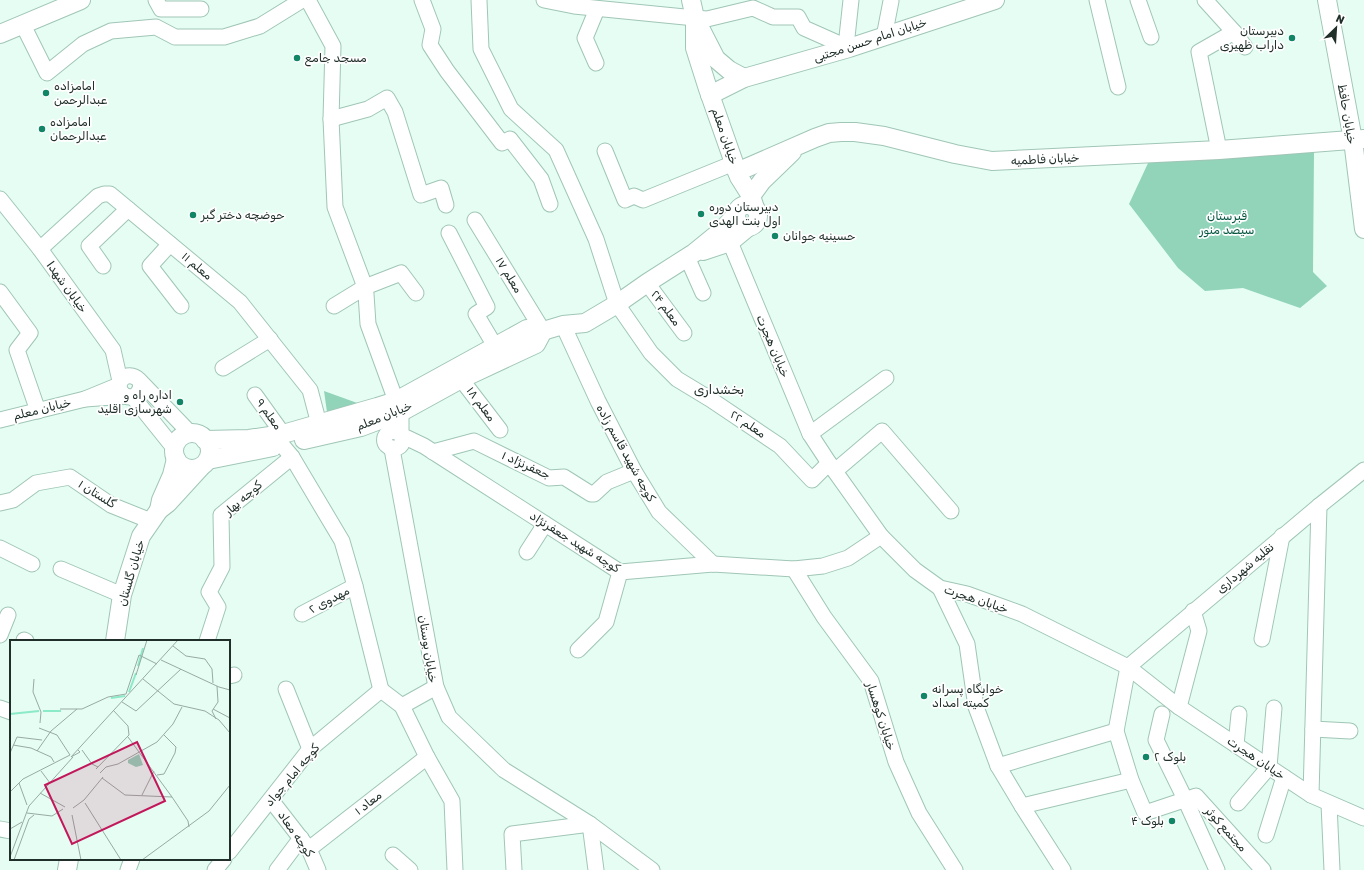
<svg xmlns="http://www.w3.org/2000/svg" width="1364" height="870" font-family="Rubik,Vazirmatn,sans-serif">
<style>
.green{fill:#91d4ba}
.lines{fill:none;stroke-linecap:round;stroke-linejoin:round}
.minor-casing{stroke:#a0c6b6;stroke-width:17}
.major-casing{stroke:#a0c6b6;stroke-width:20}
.minor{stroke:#fff;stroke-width:15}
.major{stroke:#fff;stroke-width:18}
.poi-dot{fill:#118667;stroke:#fff;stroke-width:1.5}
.labels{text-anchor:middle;stroke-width:3.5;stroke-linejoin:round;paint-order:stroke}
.poi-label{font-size:12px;fill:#202f29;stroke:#fff;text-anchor:start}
.street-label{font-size:12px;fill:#202f29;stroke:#fff}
.park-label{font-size:12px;fill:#055741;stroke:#fff}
.neighbourhood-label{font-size:13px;fill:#202f29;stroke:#fff}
.inset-river{fill:none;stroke:#8beac7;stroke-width:2}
.inset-road{fill:none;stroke:#97aba2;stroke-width:1}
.view{fill:#c2185b;fill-opacity:0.15;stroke:#c2185b;stroke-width:2}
.inset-edge{fill:none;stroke:#202f29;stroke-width:2}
</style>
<rect width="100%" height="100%" fill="#e6fdf3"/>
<!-- green -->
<g class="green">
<polygon points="1314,152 1313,272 1327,286 1300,308 1243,288 1205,291 1178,268 1129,204 1149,161"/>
<polygon points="324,391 360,404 327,412"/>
</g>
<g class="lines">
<!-- minor casing -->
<g class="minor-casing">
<g id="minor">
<polyline points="156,0 161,9 201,9"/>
<polyline points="308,0 333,46 331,119 335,207 365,287 366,294 368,324 396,401"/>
<polyline points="422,0 433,29 430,45 447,71 502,143 510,139 541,179 550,204"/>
<polyline points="479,0 481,49 511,109 556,150 596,239 617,304 651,353 677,379 710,399 780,446 812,480 829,463"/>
<polyline points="544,0 574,6 695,18 707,19 753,8 773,17 798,17 804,28 849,48"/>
<polyline points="1097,0 1118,87"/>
<polyline points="1138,0 1151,37"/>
<polyline points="1205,0 1234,32 1245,47"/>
<polyline points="23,25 47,73 83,44 111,31 156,27 175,37 224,37 260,26 302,0"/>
<polyline points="884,37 891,1"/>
<polyline points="849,48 847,37 851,0"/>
<polyline points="596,63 585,38 597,9"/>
<polyline points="331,119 368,109 387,98 395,112 421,195 441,188 446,205"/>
<polyline points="1219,150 1199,52 1234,32"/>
<polyline points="605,151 625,200 634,196 643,200 734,163"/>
<polyline points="0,199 40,249 113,350 120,381"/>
<polyline points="475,220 543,331"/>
<polyline points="449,233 487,307 476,314 495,346"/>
<polyline points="730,242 810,434 829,463 881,536 915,570 940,588 967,594 1022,614 1128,667 1179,707 1311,795 1364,818"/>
<polyline points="170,244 150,266 181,306"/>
<polyline points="40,249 98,196 104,194 110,194 240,302 310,390 319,424"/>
<polyline points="687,257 703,293"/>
<polyline points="103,266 89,246 128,209"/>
<polyline points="647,283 684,333"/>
<polyline points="0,292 30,333 17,350 38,411"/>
<polyline points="334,306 365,287 401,273 416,293"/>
<polyline points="563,325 598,401 634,471 659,512 713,564"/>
<polyline points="223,368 270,339"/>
<polyline points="461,379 500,430"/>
<path d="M139,380C145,390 132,403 123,394C112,384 127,368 139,380L191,434"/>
<polyline points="119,385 85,399 126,396"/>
<polyline points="255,395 283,434"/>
<polyline points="133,397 174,448"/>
<path d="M401,412V435C409,452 381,452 385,437C388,430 396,430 401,435L424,446L620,572L713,564L794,569L823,566L848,558L881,536"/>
<polyline points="0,420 85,399"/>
<polyline points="810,434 886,378"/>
<polyline points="282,445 292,457 342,541 355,586 381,690"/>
<polyline points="392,449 436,687 449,717 504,770 590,824 652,870"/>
<polyline points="433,452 474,441 549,478 564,477 591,494 594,494 607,482 634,471"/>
<polyline points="835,471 882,431 951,511"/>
<polyline points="0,503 13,500 36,483 70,477 111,505 151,521"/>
<polyline points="0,548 32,564"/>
<polyline points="527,552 545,524"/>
<polyline points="61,569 122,595"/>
<polyline points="794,569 824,617 871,681 896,762 919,813 955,870"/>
<polyline points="940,588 967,644 976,707 998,766 1022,806 1063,870"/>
<polyline points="302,614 355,586"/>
<polyline points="0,635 8,615"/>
<polyline points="1262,639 1282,536"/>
<polyline points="24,640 26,641"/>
<polyline points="207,641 218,607 209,592 222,567 221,515 292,457"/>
<polyline points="578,650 606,622 620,572"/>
<polyline points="229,676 234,675"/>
<polyline points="286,689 310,749"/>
<polyline points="381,690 402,706 427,757 452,801 455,870"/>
<polyline points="402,706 436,687"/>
<polyline points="1179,707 1199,631 1193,611"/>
<polyline points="0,708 11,712"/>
<polyline points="1162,714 1156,740 1185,799 1217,870"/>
<polyline points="1313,729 1350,731"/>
<polyline points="1236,745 1239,714"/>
<polyline points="998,766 1116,731"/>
<polyline points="1311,795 1319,506"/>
<polyline points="271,800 309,849 318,870"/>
<polyline points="1238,803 1269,767 1274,708"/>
<polyline points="1329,804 1332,870"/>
<polyline points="1022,806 1131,780"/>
<polyline points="0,829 11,831"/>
<polyline points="1266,835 1284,777"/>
<polyline points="309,849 427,757"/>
<polyline points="229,852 310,749 381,690"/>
<polyline points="393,855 410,870"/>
<polyline points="128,870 132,859"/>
<polyline points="215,870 224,859"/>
<polyline points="277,870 301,838"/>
<polyline points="514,870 512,834 590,824 596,870"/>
<polyline points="1263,870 1196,796 1145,813 1131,780 1116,731 1128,667 1319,506 1364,470"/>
</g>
</g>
<!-- major casing -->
<g class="major-casing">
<g id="major">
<polyline points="691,0 695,18 716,59 729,70 744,78"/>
<polyline points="1327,0 1353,140 1364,229"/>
<polyline points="695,18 695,48 708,89 739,177 751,196 755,208"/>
<polyline points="0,34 81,0"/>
<polyline points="710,95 744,78 849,48 995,0"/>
<polyline points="737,172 815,138 829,133 841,132 855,132 884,136 955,154 992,161 1219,150 1364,139"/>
<polyline points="751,196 762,181 792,152"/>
<circle cx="747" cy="216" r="11"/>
<polyline points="703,251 730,242 747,228"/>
<circle cx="192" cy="451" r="18"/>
<polyline points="205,440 249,439 283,434 377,407 396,401 527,329 543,331 563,325 585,323 617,304 647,283 694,253 721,231 736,215"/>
<polyline points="304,440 361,427 401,412 461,379 536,344 543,331"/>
<polyline points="176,459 172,475 161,500 159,510 168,503 200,468"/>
<polyline points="208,460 273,447"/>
<polyline points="115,641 122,595 141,536 159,510"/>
<polyline points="67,870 69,859"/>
</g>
</g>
<!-- minor -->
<use href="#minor" class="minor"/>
<!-- major -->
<use href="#major" class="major"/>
</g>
<!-- markers -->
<g class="poi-dot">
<circle cx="1292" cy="38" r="4"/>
<circle cx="297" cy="58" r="4"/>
<circle cx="46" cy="93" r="4"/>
<circle cx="42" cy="129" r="4"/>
<circle cx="701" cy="214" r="4"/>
<circle cx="193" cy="215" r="4"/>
<circle cx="775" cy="236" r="4"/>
<circle cx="180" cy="402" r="4"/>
<circle cx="924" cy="696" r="4"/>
<circle cx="1146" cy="757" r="4"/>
<circle cx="1172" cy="821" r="4"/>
</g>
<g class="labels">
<!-- poi labels -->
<g class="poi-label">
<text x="1284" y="35" text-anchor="end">دبیرستان<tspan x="1284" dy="14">داراب ظهیری</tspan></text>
<text x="305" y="62">مسجد جامع</text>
<text x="54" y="90">امامزاده<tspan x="54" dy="14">عبدالرحمن</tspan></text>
<text x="50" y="126">امامزاده<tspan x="50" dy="14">عبدالرحمان</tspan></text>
<text x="709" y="211">دبیرستان دوره<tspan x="709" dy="14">اول بنت الهدی</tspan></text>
<text x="201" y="219">حوضچه دختر گبر</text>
<text x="783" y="240">حسینیه جوانان</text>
<text x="172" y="399" text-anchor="end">اداره راه و<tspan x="172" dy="14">شهرسازی اقلید</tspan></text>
<text x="932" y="693">خوابگاه پسرانه<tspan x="932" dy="14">کمیته امداد</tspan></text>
<text x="1154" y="761">بلوک ۲</text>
<text x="1164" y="825" text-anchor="end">بلوک ۴</text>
</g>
<!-- street labels -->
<g class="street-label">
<text transform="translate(870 40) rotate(-18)" y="4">خیابان امام حسن مجتبی</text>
<text transform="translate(1347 114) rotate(80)" y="4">خیابان حافظ</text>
<text transform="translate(725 136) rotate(71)" y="4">خیابان معلم</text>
<text transform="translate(1045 159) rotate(-3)" y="4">خیابان فاطمیه</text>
<text transform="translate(197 266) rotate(40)" y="4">معلم ۱۱</text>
<text transform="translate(509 275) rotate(58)" y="4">معلم ۱۷</text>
<text transform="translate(67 287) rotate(54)" y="4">خیابان شهدا</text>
<text transform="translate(666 308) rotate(53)" y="4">معلم ۲۴</text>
<text transform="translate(773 346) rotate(67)" y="4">خیابان هجرت</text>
<text transform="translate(481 404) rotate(53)" y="4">معلم ۱۸</text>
<text transform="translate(42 409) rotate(-14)" y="4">خیابان معلم</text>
<text transform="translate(269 414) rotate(54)" y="4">معلم ۹</text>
<text transform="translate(384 416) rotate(-22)" y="4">خیابان معلم</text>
<text transform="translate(748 424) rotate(34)" y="4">معلم ۲۲</text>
<text transform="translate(626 453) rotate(61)" y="4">کوچه شهید قاسم زاده</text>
<text transform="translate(526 465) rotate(24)" y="4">جعفرنژاد ۱</text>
<text transform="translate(97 494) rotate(32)" y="4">گلستان ۱</text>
<text transform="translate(243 498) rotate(-41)" y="4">کوچه بهار</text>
<text transform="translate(575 542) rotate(32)" y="4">کوچه شهید جعفرنژاد</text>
<text transform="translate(1245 568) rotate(-40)" y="4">نقلیه شهرداری</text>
<text transform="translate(131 573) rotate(-74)" y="4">خیابان گلستان</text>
<text transform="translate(976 599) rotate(18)" y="4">خیابان هجرت</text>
<text transform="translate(329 600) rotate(-28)" y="4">مهدوی ۲</text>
<text transform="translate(428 649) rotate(81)" y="4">خیابان بوستان</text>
<text transform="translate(881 716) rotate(72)" y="4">خیابان کوهسار</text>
<text transform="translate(1256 758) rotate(34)" y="4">خیابان هجرت</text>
<text transform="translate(292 775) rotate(-50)" y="4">کوچه امام جواد</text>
<text transform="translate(368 803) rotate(-38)" y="4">معاد ۱</text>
<text transform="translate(1226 829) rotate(48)" y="4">مجتمع کوثر</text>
<text transform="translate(296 834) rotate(55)" y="4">کوچه معاد</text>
</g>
<!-- park labels -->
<g class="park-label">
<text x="1227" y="220">قبرستان<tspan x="1227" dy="14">سیصد منور</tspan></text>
</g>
<!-- neighbourhood labels -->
<g class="neighbourhood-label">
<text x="719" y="394">بخشداری</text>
</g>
</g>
<!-- overview -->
<g transform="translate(10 640)">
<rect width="220" height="220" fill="#e6fdf3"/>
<path d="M129,114L133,125L126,127L118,123V120Z" fill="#91d4ba"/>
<path class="inset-river" d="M128,26L133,8M119,52L126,33M101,58L115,56M33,71H51M0,74L29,71"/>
<path class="inset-road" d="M163,6L176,16L195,19L202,29L203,43M151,20L209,47L220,50M126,35L137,0M24,39L23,52L31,72L30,83M133,39L164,64L195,71L209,80L220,93M112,62L126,71L171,29M50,69H72L98,57L116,54L129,15L147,24M203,69L220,78M206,79L202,71L208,62L207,46M29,88L47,95L60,115M118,97L162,157L178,181L179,187M3,105L21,108L41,117L44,122M68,110L70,112L61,117L168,0M72,110L82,124L88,127M27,111L41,91L67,69M0,113L7,97L32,100M86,129L119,95L118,86L103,70M31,131L40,143M90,133L96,127L108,124L147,102L163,84L172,67M147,135L154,134L165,113L166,107L154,95M92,138L115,155L162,157M9,143L17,165M0,152L13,139L60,115M30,153L55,167M132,155L144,131M75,163L111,220M19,166L63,117M63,168L74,160L93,137M17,173L42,176L53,169M62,175L71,220M0,189L12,182M0,217L19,166M4,220L19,179L24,175M132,220L199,171L220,145"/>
<path class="view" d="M127,102L155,161L62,204L35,145Z"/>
<rect width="220" height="220" class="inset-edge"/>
</g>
<!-- north arrow -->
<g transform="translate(1336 28) rotate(25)" stroke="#ffffff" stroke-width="3" paint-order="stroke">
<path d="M0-3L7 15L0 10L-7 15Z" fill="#202f29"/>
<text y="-6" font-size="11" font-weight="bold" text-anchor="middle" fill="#202f29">N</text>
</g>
</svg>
